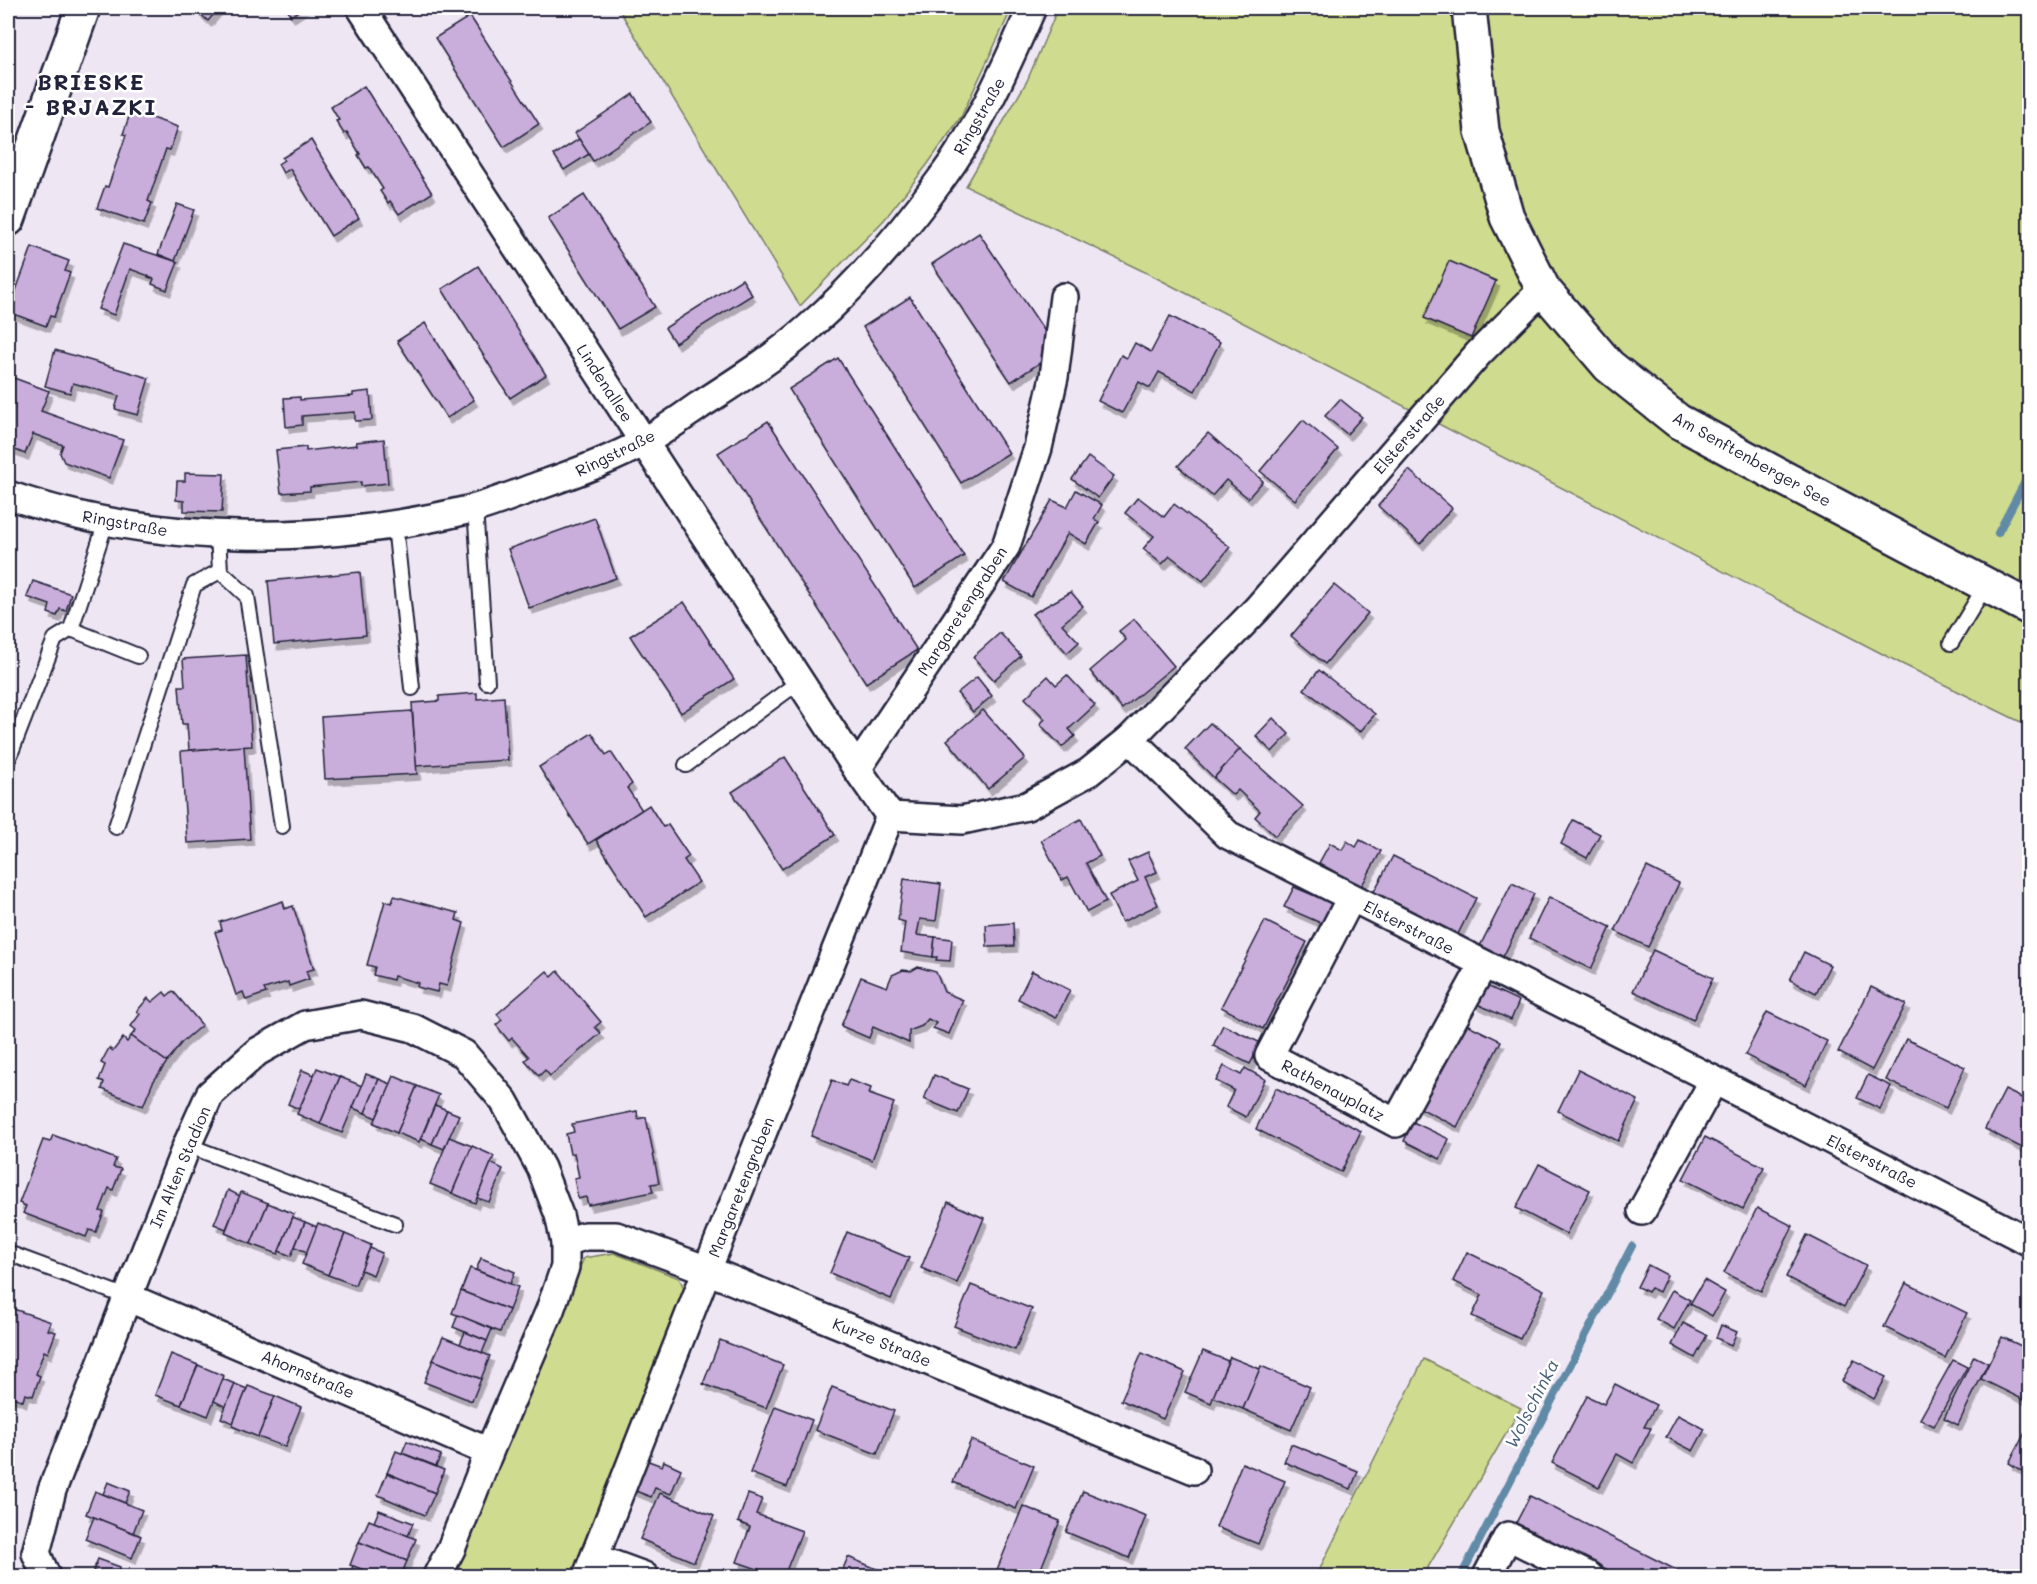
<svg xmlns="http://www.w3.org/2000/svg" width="2037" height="1584" font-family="Mali,sans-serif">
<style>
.green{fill:#cfdb8e;stroke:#787e64;stroke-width:1.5}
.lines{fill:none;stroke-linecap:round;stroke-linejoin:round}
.stream{stroke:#618aa6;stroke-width:8}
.building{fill:#c9adda;stroke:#22223b;stroke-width:1.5;filter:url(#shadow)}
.service-casing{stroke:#22223b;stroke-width:18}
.minor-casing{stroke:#22223b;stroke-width:32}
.tertiary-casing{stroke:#22223b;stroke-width:38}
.secondary-casing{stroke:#22223b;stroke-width:38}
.service{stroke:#fff;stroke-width:14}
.minor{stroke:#fff;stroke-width:27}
.tertiary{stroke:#fff;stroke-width:33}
.secondary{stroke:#fff;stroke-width:33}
.labels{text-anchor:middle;stroke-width:5;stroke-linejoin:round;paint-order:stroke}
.street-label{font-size:16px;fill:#22223b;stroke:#fff}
.water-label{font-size:18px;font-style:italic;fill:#475f79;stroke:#fff}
.district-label{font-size:22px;font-weight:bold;letter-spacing:1.5px;fill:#22223b;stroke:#fff}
</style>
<defs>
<filter id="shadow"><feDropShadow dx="3.5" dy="6" stdDeviation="0" flood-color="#0004"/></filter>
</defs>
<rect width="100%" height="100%" fill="#efe6f4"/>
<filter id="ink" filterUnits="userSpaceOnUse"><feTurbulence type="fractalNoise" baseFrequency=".0167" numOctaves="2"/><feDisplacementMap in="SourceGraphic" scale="12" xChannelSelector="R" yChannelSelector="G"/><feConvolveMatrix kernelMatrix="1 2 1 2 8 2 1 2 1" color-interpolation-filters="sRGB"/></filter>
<g filter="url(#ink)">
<!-- green -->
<g class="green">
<polygon points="618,8 1012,8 961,117 927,165 884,220 800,306"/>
<polygon points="1058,8 2029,8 2029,726 1900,663 1147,273 966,186 1027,81"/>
<polygon points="614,1253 679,1278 684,1288 571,1576 444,1576 584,1258"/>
<polygon points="1424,1359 1521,1408 1423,1576 1316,1576"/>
</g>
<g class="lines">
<!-- stream -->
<g class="stream">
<polyline points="1998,533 2030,472"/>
<polyline points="1461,1576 1632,1246"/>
</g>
</g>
<!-- building -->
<g class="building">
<polygon points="196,8 219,8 208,21 195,9"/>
<polygon points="286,8 303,8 291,16"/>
<polygon points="470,16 539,124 504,147 435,38"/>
<polygon points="364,86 432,193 399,214 390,201 388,203 380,191 383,189 369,167 366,168 358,155 360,154 347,132 344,134 336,121 339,120 331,107"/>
<polygon points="633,94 651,122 593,161 575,133"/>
<polygon points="131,111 178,127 170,150 166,149 148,201 152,203 144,224 97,208 105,186 108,187 126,135 123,134"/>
<polygon points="579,139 589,154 564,170 554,155"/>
<polygon points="311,140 359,218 331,236 290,169 283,173 278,164 284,160 282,158"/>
<polygon points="584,195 655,307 618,329 548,218"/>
<polygon points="177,204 194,210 175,261 158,254"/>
<polygon points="979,233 1058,351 1011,382 932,264"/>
<polygon points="123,244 178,262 167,290 152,284 154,279 148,277 149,276 130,269 114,315 98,309"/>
<polygon points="32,247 69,261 65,271 70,273 54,317 50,316 46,326 8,312"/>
<polygon points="1449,261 1496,281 1471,338 1424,318"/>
<polygon points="478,266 546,375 510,398 442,289"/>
<polygon points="742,279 752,295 675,343 665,328"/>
<polygon points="910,297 1009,453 961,483 863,327"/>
<polygon points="1170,316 1220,342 1195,391 1159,372 1150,388 1139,382 1122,413 1098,401 1121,355 1127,358 1135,343 1151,352"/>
<polygon points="425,323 474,400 447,418 397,341"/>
<polygon points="55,350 149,378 138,415 115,409 119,396 73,383 70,393 45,386"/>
<polygon points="838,358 964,556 915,588 789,389"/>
<polygon points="14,378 49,391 41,411 123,440 109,478 64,462 60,453 63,445 33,434 25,454 8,447 8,390"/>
<polygon points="370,391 372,420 355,421 355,412 302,416 302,425 286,427 284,398 300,397 300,400 353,396 353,393"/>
<polygon points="1340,399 1362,417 1347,434 1325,416"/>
<polygon points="1303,420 1338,449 1295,500 1260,471"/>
<polygon points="768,421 917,650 866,683 718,453"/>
<polygon points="1208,433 1263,481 1248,498 1226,480 1212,496 1178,466"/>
<polygon points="384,439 388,483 361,486 361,482 310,487 310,491 281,493 276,450 306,447 306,451 357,445 356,442"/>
<polygon points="1088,457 1114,476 1098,498 1072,479"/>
<polygon points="1409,470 1452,508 1420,544 1378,506"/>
<polygon points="185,473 224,474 222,512 184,511 184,501 176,500 177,481 185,481"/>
<polygon points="1076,490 1102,505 1094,519 1099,522 1086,544 1068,533 1031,597 1004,582 1052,500 1067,507"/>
<polygon points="1138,497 1164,517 1174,504 1230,547 1203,581 1170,556 1162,564 1143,549 1154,536 1125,513"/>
<polygon points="595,518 616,578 529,608 508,549"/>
<polygon points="360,572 366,635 274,644 268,581"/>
<polygon points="33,581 71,594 66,611 60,609 57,616 48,613 50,605 27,597"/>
<polygon points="1334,585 1368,613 1325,664 1291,636"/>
<polygon points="1071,592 1083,606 1062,624 1079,642 1067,653 1032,614"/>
<polygon points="684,602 734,679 681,713 630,636"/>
<polygon points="1134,619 1174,666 1122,709 1090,671 1126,640 1119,631"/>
<polygon points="1000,633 1021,656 994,680 973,657"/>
<polygon points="246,655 252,746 189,750 187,724 182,724 179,686 185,686 183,659"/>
<polygon points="1319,670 1375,714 1360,732 1304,689"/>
<polygon points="1067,675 1095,705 1069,729 1075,736 1062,747 1040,724 1045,719 1025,698 1048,676 1056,685"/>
<polygon points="977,677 992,696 973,712 957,693"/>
<polygon points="477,693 477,699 504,697 508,760 416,766 412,703 439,701 439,696"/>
<polygon points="983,710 1025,758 988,789 947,740"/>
<polygon points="412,711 417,774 325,779 321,717"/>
<polygon points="1273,718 1289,734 1272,752 1256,736"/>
<polygon points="1210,723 1240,749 1214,778 1185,749"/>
<polygon points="592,733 606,755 611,752 632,784 627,788 642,810 588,844 539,767"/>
<polygon points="244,746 250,839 187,843 181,751"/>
<polygon points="1240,749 1303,806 1275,836 1255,817 1260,811 1238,790 1233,795 1214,778"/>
<polygon points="785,757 835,835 782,869 732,792"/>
<polygon points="649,805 663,827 668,825 689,856 684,860 699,882 646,917 596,840"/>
<polygon points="1081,819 1100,856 1086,863 1106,902 1087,912 1068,877 1062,880 1041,840"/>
<polygon points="1573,820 1600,834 1587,858 1561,844"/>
<polygon points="1360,840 1381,851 1361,887 1319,863 1330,843 1342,850 1347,841 1356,847"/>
<polygon points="1148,852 1157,872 1145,877 1158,905 1122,922 1109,895 1138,881 1128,861"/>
<polygon points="1393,856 1476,898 1455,940 1371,897"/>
<polygon points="1647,867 1679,883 1648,947 1615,931"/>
<polygon points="904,879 941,884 936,921 920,919 917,935 935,937 933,957 901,952 905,922 898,920"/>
<polygon points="1512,883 1534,894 1503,957 1480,946"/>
<polygon points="1294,887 1332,903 1323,924 1284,907"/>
<polygon points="394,896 458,913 456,920 464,923 447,986 439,984 437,992 417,987 418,983 394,976 393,980 373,975 375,967 367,965 385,901 392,903"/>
<polygon points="1549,897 1611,927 1591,969 1529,938"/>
<polygon points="283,901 285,909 293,906 314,969 306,971 309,979 289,986 288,982 264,989 266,993 246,1000 243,992 236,995 215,932 222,930 220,922"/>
<polygon points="1265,921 1307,942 1263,1029 1221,1007"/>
<polygon points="1013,923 1014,946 987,947 986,925"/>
<polygon points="935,937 952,939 950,961 936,960 937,957 933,957"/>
<polygon points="1653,950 1713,978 1693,1020 1633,991"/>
<polygon points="1804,952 1830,965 1816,993 1790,980"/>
<polygon points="918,967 936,972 944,992 963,1000 949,1034 933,1028 936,1023 928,1019 922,1026 909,1031 909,1043 873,1027 869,1038 841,1026 861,977 887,987 892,975 903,970 911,971"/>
<polygon points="547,971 552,977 558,971 601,1022 595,1027 601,1033 550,1076 545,1070 539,1076 525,1060 529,1057 512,1038 509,1041 496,1025 502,1020 497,1014"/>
<polygon points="1032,971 1070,990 1056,1018 1018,999"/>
<polygon points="1483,984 1519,1001 1511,1020 1475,1003"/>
<polygon points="1871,987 1906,1004 1872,1070 1838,1052"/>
<polygon points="173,991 202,1025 182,1042 167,1062 131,1036 136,1030 131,1026 140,1014 137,1011 148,998 152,1002 164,992 167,996"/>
<polygon points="1767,1012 1827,1041 1806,1085 1745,1055"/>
<polygon points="1458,1020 1501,1041 1457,1127 1414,1105"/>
<polygon points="1223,1025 1261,1043 1250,1064 1213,1046"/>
<polygon points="131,1036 167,1062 153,1082 143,1106 102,1089 104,1082 99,1080 105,1065 101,1063 109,1048 113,1051 123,1038 127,1042"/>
<polygon points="1906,1039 1965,1067 1946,1108 1886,1080"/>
<polygon points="1224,1066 1241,1075 1245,1068 1265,1079 1246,1117 1226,1107 1234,1090 1216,1081"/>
<polygon points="317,1068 340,1077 320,1124 297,1114"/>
<polygon points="302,1070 314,1075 299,1109 288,1104"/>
<polygon points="1578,1070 1638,1100 1618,1141 1558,1111"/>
<polygon points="366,1074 379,1079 365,1113 353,1108"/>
<polygon points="934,1075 968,1089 958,1113 924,1099"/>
<polygon points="1868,1075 1891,1086 1880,1109 1857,1098"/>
<polygon points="394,1076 417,1086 397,1133 374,1123"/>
<polygon points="340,1077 362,1086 342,1133 320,1124"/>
<polygon points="379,1079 391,1084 376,1118 365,1113"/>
<polygon points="832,1080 846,1086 849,1080 871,1088 869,1094 894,1103 872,1160 811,1136"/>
<polygon points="417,1086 439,1095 419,1142 397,1133"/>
<polygon points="1276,1088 1361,1131 1341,1172 1256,1129"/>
<polygon points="2005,1090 2030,1102 2030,1152 1985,1129"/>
<polygon points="435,1105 447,1110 432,1144 421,1139"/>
<polygon points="447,1110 459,1115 444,1149 432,1144"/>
<polygon points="637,1111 638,1119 646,1117 659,1183 651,1184 653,1192 588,1205 586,1197 578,1199 574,1178 579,1177 574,1153 570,1154 566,1134 574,1132 572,1124"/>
<polygon points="1413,1122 1449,1139 1440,1159 1404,1141"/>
<polygon points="53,1135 116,1159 113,1167 121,1169 113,1190 109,1188 100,1211 104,1212 96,1232 89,1230 86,1237 23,1213 26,1206 19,1203 43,1140 50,1142"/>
<polygon points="449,1137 472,1146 452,1193 430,1184"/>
<polygon points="1705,1137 1764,1167 1743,1209 1683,1179"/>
<polygon points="472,1146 494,1156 475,1203 452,1193"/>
<polygon points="491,1163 503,1169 489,1202 477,1198"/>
<polygon points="1539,1164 1590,1190 1566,1234 1516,1208"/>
<polygon points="228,1190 240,1196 226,1229 214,1224"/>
<polygon points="241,1192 268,1203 251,1244 225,1233"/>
<polygon points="948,1202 984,1218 957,1283 921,1268"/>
<polygon points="268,1203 294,1214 278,1254 251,1244"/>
<polygon points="1757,1208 1793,1226 1761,1291 1724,1273"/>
<polygon points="293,1217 305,1222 291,1256 279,1251"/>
<polygon points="305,1222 317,1227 307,1252 295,1247"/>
<polygon points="318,1223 345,1234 328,1275 302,1264"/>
<polygon points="847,1232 909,1258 891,1299 830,1273"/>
<polygon points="345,1234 371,1245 355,1285 328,1275"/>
<polygon points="1807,1235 1866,1265 1844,1307 1786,1277"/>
<polygon points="370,1248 382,1253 373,1275 361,1270"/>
<polygon points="1467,1252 1544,1290 1520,1339 1472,1316 1482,1295 1453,1281"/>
<polygon points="481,1258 515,1272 510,1284 476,1270"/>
<polygon points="1648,1265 1667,1275 1659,1292 1651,1288 1648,1292 1637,1287"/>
<polygon points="470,1268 518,1287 509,1310 461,1291"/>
<polygon points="1704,1280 1725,1292 1712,1316 1690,1304"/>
<polygon points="1906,1283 1967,1313 1945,1358 1884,1327"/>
<polygon points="971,1285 1032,1309 1015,1350 954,1326"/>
<polygon points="1672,1290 1690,1300 1674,1329 1656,1319"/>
<polygon points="461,1291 509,1310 500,1332 452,1313"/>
<polygon points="8,1307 51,1322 48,1330 56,1332 48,1353 44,1351 36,1374 40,1376 33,1396 25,1394 23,1401 8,1395"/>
<polygon points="458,1315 492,1329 487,1341 453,1327"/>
<polygon points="1683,1323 1707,1335 1695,1358 1672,1345"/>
<polygon points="1721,1325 1737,1332 1731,1345 1716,1338"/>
<polygon points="465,1332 487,1341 482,1353 460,1344"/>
<polygon points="443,1337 490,1356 481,1379 433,1360"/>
<polygon points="2002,1337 2030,1350 2030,1403 1981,1379"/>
<polygon points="720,1340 783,1365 766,1408 703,1384"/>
<polygon points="1203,1351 1228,1361 1211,1403 1185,1392"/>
<polygon points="1142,1353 1185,1372 1163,1419 1121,1400"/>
<polygon points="171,1354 198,1365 181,1405 155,1395"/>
<polygon points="1974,1356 1988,1363 1958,1425 1944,1418"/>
<polygon points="1230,1357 1260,1369 1243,1409 1213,1397"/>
<polygon points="433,1360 481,1379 472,1401 424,1382"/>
<polygon points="1854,1360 1886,1377 1874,1399 1842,1381"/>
<polygon points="1953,1360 1967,1367 1934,1426 1920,1419"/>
<polygon points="198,1365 224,1376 208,1416 181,1405"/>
<polygon points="1261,1366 1310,1387 1291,1430 1243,1409"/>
<polygon points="223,1379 235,1384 226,1407 214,1401"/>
<polygon points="235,1384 247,1389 233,1423 221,1418"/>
<polygon points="1615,1384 1656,1405 1644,1427 1651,1428 1633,1463 1617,1454 1599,1487 1552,1463 1587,1396 1604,1404"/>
<polygon points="248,1386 275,1396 258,1437 232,1426"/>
<polygon points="832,1387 894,1411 877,1454 815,1430"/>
<polygon points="275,1396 301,1407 285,1447 258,1437"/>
<polygon points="775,1406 812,1420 787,1487 750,1473"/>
<polygon points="1678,1415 1705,1429 1693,1451 1666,1437"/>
<polygon points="2027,1429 2030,1431 2030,1476 2009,1463"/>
<polygon points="971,1440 1034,1466 1016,1509 953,1482"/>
<polygon points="407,1441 441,1455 436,1466 402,1453"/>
<polygon points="1291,1444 1358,1471 1351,1489 1284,1462"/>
<polygon points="396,1451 444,1470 435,1493 387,1473"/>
<polygon points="646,1460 662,1466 664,1461 681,1469 671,1494 655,1488 651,1497 633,1490"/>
<polygon points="1242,1463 1285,1481 1258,1544 1216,1527"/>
<polygon points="387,1473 435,1493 425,1515 378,1495"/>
<polygon points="108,1482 130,1491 125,1503 103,1494"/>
<polygon points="95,1491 142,1510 133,1533 141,1536 86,1514"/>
<polygon points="1083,1491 1146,1516 1129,1558 1066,1532"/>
<polygon points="660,1493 714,1516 694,1562 640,1539"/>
<polygon points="748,1494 762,1499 756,1514 802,1531 784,1576 778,1576 737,1562 750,1527 738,1522"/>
<polygon points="1530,1496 1688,1576 1620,1576 1516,1523"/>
<polygon points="1023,1506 1060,1521 1038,1576 1006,1576 996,1572"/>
<polygon points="379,1510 413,1523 408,1536 374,1522"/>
<polygon points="94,1517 141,1536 132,1558 85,1539"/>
<polygon points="369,1520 416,1539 407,1561 359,1542"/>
<polygon points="359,1542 407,1561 401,1576 380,1576 350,1565"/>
<polygon points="848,1557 894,1576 840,1576"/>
<polygon points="98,1559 120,1567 116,1576 107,1576 93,1571"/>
<polygon points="353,1566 380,1576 349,1576"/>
<polygon points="1529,1568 1545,1576 1524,1576"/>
</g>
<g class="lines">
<!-- service casing -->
<g class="service-casing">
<g id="service">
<polyline points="475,508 487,682"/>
<polyline points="395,525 412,688"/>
<polyline points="218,534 220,571"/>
<polyline points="71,629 138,656"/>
<polyline points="1951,643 1986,585"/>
<polyline points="8,760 55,639 71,629 106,522"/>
<polyline points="686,765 800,681"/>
<polyline points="116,827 194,585 220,571 247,596 282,826"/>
<polyline points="187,1145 395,1224"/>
<polyline points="8,1253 127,1297"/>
</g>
</g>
<!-- minor casing -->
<g class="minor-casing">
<g id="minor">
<polyline points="361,8 857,769 890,816"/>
<path d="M8,495C155,546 322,546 472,509C494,503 516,494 538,486C573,474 609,461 642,443C662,432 681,418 700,405C737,381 774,358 807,329C857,285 902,233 941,179C980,127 1006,66 1032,8"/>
<polyline points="1130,739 1228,835 1714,1080 2030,1242"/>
<polyline points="857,769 1006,546 1038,448 1054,377 1064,297"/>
<polyline points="890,816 962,820 1027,806 1089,772 1130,739 1257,609 1478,354 1543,289"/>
<polyline points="1351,898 1269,1056 1396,1123 1483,965"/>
<polyline points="1642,1211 1714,1080"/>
<polyline points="565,1242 585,1236 616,1236 707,1270 1194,1470"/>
<polyline points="127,1297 489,1452"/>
<polyline points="595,1558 644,1576"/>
<polyline points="46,1576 36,1553 52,1490 187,1145 210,1094 257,1052 305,1025 361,1015 413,1028 464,1054 504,1101 541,1168 559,1215 565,1242 565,1267 550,1310 489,1452 451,1549 437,1576"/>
<polyline points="587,1576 707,1270 890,816"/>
<polyline points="1487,1576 1508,1536 1589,1576"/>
</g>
</g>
<!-- tertiary casing -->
<g class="tertiary-casing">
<polyline id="tertiary" points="1469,8 1482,131 1507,217 1543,289 1609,366 1678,421 1776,474 2030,608"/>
</g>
<!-- secondary casing -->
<g class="secondary-casing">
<polyline id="secondary" points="8,219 83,8"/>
</g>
<!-- service -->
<use href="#service" class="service"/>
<!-- minor -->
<use href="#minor" class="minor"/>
<!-- tertiary -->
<use href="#tertiary" class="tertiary"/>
<!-- secondary -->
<use href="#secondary" class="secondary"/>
</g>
</g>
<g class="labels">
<!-- street labels -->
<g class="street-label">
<text transform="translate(979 116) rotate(-60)" y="6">Ringstraße</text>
<text transform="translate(605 383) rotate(57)" y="6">Lindenallee</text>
<text transform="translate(1409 434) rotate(-49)" y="6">Elsterstraße</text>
<text transform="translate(615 453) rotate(-26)" y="6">Ringstraße</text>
<text transform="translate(1752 459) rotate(29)" y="6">Am Senftenberger See</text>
<text transform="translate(125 523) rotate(10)" y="6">Ringstraße</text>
<text transform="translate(962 611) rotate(-57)" y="6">Margaretengraben</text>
<text transform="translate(1409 927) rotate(27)" y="6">Elsterstraße</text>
<text transform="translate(1333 1090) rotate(28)" y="6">Rathenauplatz</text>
<text transform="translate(1872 1161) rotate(27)" y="6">Elsterstraße</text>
<text transform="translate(180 1167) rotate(-67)" y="6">Im Alten Stadion</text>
<text transform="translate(741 1187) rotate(-68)" y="6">Margaretengraben</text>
<text transform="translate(882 1342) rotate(22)" y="6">Kurze Straße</text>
<text transform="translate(308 1374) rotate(23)" y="6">Ahornstraße</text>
</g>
<!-- water labels -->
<g class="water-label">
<text transform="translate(1532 1404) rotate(-63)" y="6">Wolschinka</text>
</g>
<!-- district labels -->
<g class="district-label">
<text x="91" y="90">BRIESKE<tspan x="91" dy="25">- BRJAZKI</tspan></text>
</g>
</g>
<!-- margin -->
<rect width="2037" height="1584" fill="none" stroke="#fff" stroke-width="30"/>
<rect x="15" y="15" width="2007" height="1554" fill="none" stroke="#22223b" stroke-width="2" filter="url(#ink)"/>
</svg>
